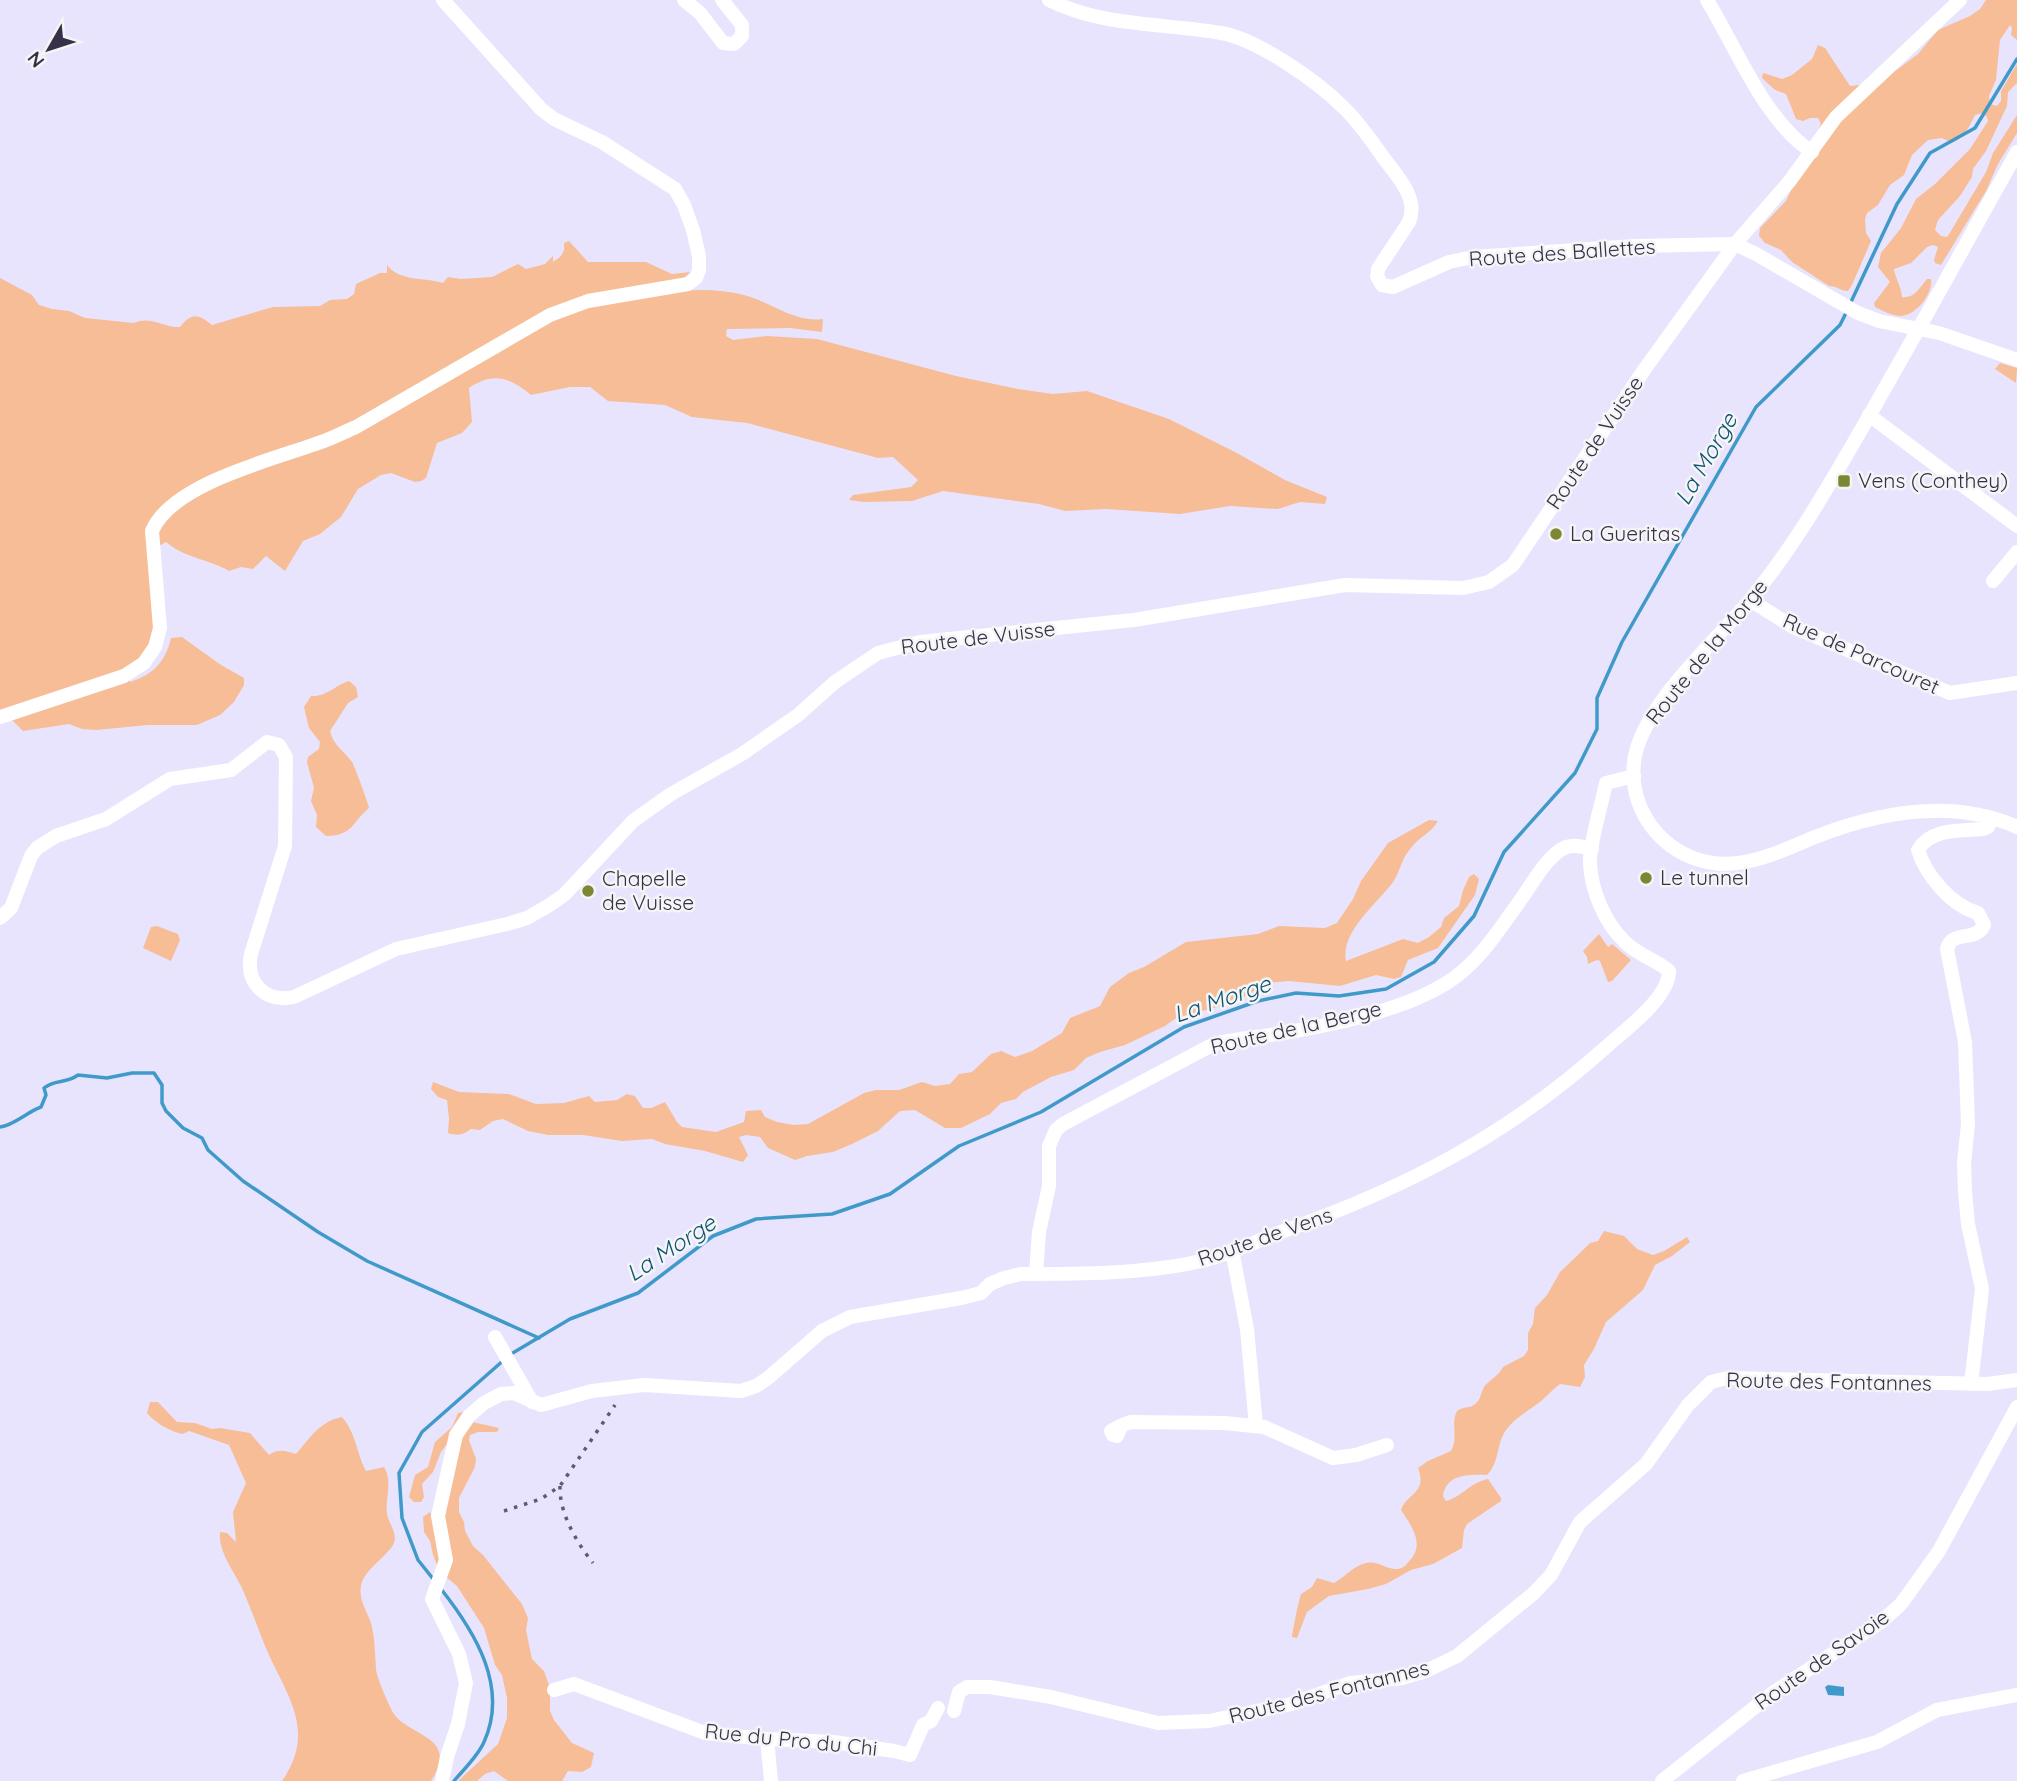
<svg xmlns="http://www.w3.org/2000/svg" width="2017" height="1781" font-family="Quicksand,sans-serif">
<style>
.green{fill:#f7bd96}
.water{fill:#409ac9}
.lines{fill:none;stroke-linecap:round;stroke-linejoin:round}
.stream{stroke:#409ac9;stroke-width:3.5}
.minor{stroke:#fff;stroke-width:14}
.rail{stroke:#5f5972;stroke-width:3.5;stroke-dasharray:3.5 7;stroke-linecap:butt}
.poi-dot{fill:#7d8632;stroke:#f5f5f5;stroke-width:2.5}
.labels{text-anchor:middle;stroke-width:5;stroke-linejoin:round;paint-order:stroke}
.street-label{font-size:21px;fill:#363049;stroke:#f5f5f5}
.poi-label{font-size:21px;fill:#363049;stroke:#f5f5f5;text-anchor:start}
.water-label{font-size:23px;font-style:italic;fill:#0e5475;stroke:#f5f5f5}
</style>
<rect width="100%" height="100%" fill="#e9e4fe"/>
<!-- green -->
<g class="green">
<path d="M1986,0H2017V40L2011,35L2012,28L2010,25L2000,40L1996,80L1989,96L1990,104L1997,106L2001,101V91L2017,64V83L2008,92L2007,106L1986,151L1973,169L1972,177L1960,196L1938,220L1935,230L1941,236L1947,237L1951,231L1986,172L1993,153L2017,115V133L1998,164L1986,191L1941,265L1935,263L1934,260L1938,247L1933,245L1927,247L1911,263L1894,269C1895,278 1901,285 1902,297C1914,299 1920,287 1927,279H1931C1933,293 1918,314 1902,316C1893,316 1882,311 1875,307L1874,303L1890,282L1878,267L1881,253L1901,228L1916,199L1935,184L1970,149L1988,121L1987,117L1982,113L1975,115C1969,127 1965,137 1952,143L1942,138L1928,140L1912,155L1904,175L1890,185L1878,205L1867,213L1865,219L1866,233L1871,241L1852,285L1848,291C1840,291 1837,286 1829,286L1792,262L1781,250L1765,243L1759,236L1760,228L1786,201L1821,124L1818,118H1810L1803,121L1796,119L1786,94L1775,90L1762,78L1763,73L1782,79L1792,75L1812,59L1818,45L1825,48L1850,86L1879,83L1918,54L1938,30L1970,16L1980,9Z"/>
<path d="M569,241L588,262H646L672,274L690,272L678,284L683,291C703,289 724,290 744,295C771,302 794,323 823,319L822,332L790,328L727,329L726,336L733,340L767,336L817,339L956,376L1018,389L1053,394L1087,391L1169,419L1237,453L1285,480L1327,497L1325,504L1300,502L1278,509L1230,506L1180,514L1106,509L1065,511L1039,504L943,491L912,501L864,502L849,500L853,495L911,487L918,480L893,457L878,458L747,423L692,417L665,405L608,401L590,387H570L531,395C510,377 493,372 469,388L472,422L462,433L437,443L426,478L421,481L415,482L391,473L381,475L358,489L341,517L320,534L303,541L285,571L266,556L253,569L241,567L229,571C209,559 184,558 166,542L148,552L154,629L149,649L130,676V682C153,675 166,661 171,638L182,637L221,665L244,678V685L234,702L220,715L197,725H148L96,730L82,729L69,724L23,731L8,716L0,715V278L32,295L39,305L52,309L69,311L85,318L134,323C149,315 165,328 180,327C192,312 198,314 212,325L273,307L320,306L330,300L347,299L354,294L356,284L380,273H387V265C400,282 424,277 443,283L448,277L461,279L492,277L518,264L526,269L545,264L553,256V262C562,256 565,253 564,243Z"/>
<polygon points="2000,363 2017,368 2016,383 1995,369"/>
<path d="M349,681L356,687L358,697L348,703L330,731C333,745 344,751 352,762C354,765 369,805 369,808C350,824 354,835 326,836L316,827L317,815L311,801L314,788L307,762L308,757L319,749L320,742L309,728L304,707L311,696C327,697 335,685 349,681Z"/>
<path d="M1429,820L1438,821C1431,833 1419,837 1411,848C1402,857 1400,872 1393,882C1378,903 1340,932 1346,961L1403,939L1418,943L1429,937L1441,927L1444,918L1459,906L1463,890L1469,877L1474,874L1479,879L1475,895L1438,948L1408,960L1401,977L1394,979L1376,975L1340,986L1289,981L1267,983L1236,1002L1176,1018L1165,1026L1125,1045L1100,1052L1086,1058L1074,1070L1051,1077L1023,1092L1016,1099L1001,1103L990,1114L961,1128H945L915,1110L900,1111L878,1131L852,1144L833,1152L807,1156L795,1160L768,1148L760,1137L746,1135L739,1137L748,1155L743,1162L705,1151L665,1144L652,1139L622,1141L583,1135H548L528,1131L503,1119L493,1121L480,1130L471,1129C463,1135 458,1136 448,1133L449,1119L447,1100L438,1097L431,1089L433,1082L459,1092L509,1094L536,1104L564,1103L589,1096L595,1102L617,1100L627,1094L635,1096L643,1108H651L665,1102L677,1122L682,1127L716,1132L744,1122L746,1111L761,1110L765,1117L777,1122L794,1125L808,1124L864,1093L876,1090H899L922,1082L935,1086L950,1084L959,1074L972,1072L991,1054L1001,1051L1015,1057L1032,1051L1062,1033L1070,1018L1100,1006L1110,987L1129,973L1144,967L1186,942L1258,934L1279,926L1325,928L1337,923L1353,899L1361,881L1388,843Z"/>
<polygon points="157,926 178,934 180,940 171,961 143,948 151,927"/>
<polygon points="1599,934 1608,947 1612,944 1631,960 1612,981 1608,982 1600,961 1597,960 1588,964 1587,957 1583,951"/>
<path d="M1604,1231L1624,1236L1637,1249L1653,1255L1664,1251L1687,1237L1690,1242L1672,1256L1655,1265L1643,1290L1606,1322L1594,1349L1584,1365L1585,1377L1580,1387L1560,1384C1553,1389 1547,1396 1540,1402C1529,1410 1514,1419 1506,1430C1496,1444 1500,1462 1487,1475C1469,1474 1446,1474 1443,1496L1446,1501C1462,1497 1469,1483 1488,1479L1501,1498V1501L1467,1524L1464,1530L1462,1548L1433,1564L1411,1570L1386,1584L1368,1589L1329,1596L1307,1612L1297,1638L1292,1637C1292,1634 1299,1599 1301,1594L1312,1587L1317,1578L1334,1583C1345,1577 1353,1566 1366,1563C1378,1560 1386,1570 1398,1569C1404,1568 1407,1564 1411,1559C1425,1543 1410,1524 1401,1510C1406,1494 1428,1493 1418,1468L1428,1461L1451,1451C1459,1437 1450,1424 1457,1411C1462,1407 1467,1408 1472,1406C1481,1402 1480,1394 1484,1387C1490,1379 1498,1377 1503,1367L1524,1356L1528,1350V1333L1533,1324L1535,1308L1547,1295L1560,1272L1582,1251L1590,1243L1598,1241Z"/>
<path d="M150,1402H158L177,1422L195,1423L212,1429L220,1428L250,1433L269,1455C278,1448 286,1451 296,1454C310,1438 320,1421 342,1417C357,1435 356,1452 366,1471L384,1467C393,1481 385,1498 387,1514C389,1524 399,1535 393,1545C385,1558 363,1571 361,1586C358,1601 369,1613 372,1627C375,1641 375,1655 376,1669C376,1676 390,1708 394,1714C410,1737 460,1736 431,1781H282C318,1729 285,1694 265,1646C257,1626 250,1606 241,1586C233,1570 218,1551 220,1532L227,1533L236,1542L233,1512L246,1483L229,1445L189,1431L183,1434C171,1432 155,1423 147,1413Z"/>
<polygon points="464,1412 468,1421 499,1428 497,1432 478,1432 470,1435 469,1440 476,1459 475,1467 459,1498 459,1512 464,1522 465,1531 473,1546 483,1555 522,1604 528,1618 526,1630 532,1659 544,1671 550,1688 550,1711 554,1720 572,1743 594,1753 591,1767 582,1772 568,1771 562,1781 508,1781 494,1771 485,1774 477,1781 458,1781 498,1744 507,1718 507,1698 502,1675 495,1665 484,1628 457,1586 440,1572 433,1555 430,1541 424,1532 423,1517 430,1512 432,1516 450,1440 441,1452 433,1472 422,1484 424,1497 421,1502 414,1502 409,1497 415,1475 428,1467 435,1442 452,1427 458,1413"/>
</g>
<!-- water -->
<polygon class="water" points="1828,1685 1844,1687 1844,1696 1828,1695 1825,1687"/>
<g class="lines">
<!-- stream -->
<g class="stream">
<polyline points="1850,304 1897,204 1930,153 1975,128 2017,59"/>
<path d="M0,1127C13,1126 27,1112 41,1107L46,1095L44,1088C55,1079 66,1084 78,1075L107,1078L132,1073H154L162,1085V1103L166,1111L183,1128L202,1138L208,1150L243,1181L318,1232L367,1261L539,1338"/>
<polyline points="511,1354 570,1319 638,1293 713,1236 756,1219 832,1214 890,1194 959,1146 1041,1112 1184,1027 1258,1001 1296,993 1339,996 1386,989 1434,962 1474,916 1504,852 1575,773 1597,729 1597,698 1622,642 1756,407 1840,325 1847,311"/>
<polyline points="434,1580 418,1560 402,1518 399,1473 422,1432 505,1359"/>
<path d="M441,1589C475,1632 509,1687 484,1742C478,1756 464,1769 454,1781"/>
</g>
<!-- minor -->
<g class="minor">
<polyline points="684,0 700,13 723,43 734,44 742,36 742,25 722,0"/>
<path d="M1049,0C1103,27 1163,23 1221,33C1257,39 1317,81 1343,107C1358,121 1371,140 1383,157C1397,176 1419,198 1409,222L1378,269L1377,276L1382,285L1393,287L1449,262L1473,257L1635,246L1735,244L1756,254L1858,313L1879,321L1939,333L2017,360"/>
<path d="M1707,0C1736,47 1765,122 1812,152"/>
<path d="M2017,152C1969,239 1921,325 1872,411C1835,475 1798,542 1750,600C1715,642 1646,702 1635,756C1625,807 1662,856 1713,863C1748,868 1784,850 1815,837C1879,812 1952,798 2017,827"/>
<polyline points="1869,415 2017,526"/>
<polyline points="1993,581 2017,552"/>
<polyline points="1750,600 1793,627 1950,693 2017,683"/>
<path d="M0,717L124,676L144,663L155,647L160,628L152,531C172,483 276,459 321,442C333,438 344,432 356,427L550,315L588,301L688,284L696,278L699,270V256L693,230L684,205L675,189L602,142L554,119L541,109L443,0"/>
<path d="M0,918L11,908L31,856L37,848L56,836L106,819L170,779L231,770L267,742L279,745L286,757L285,846L251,954C245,983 265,1003 294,997L396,949L507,924L527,918L548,906L564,895L633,821L671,794L742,754L798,715L835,682L878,653L920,642L1134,620L1345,585L1463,588L1489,582L1513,565L1644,370L1735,244L1789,182L1836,117L1960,0"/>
<polyline points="1232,1250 1247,1329 1256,1426"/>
<path d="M1036,1274L1039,1232L1049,1186V1146L1056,1130L1063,1124L1214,1044C1237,1038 1260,1037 1283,1033C1337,1024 1423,1007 1464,970C1487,950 1506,920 1524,895C1535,879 1548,855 1566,847C1575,844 1584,847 1592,849"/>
<polyline points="495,1337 532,1402"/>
<path d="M1971,1384L1982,1289L1968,1224L1965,1192L1964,1163L1968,1124L1965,1042L1947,949C1952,929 1976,943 1984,925L1978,913C1952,906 1926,876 1918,850C1930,828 1961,831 1983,829L1988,827L1991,819"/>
<path d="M1121,1426L1117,1436L1113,1435L1111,1431C1118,1427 1124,1424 1131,1422L1224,1423L1264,1427L1333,1458L1356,1455L1387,1445"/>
<polyline points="554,1690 574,1684 705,1733 767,1739 834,1742 894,1751 910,1755 923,1725 931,1721 938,1708"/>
<polyline points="954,1711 959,1692 967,1687 990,1687 1051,1697 1158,1723 1209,1721 1291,1704 1350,1683 1402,1678 1426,1671 1457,1656 1534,1593 1551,1575 1580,1522 1646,1464 1688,1405 1711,1382 1728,1378 1988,1384 2017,1380"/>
<polyline points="767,1739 771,1781"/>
<path d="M442,1781L447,1757L458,1724L466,1683L459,1654L432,1599L446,1560L438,1516L456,1435L469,1416L484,1403L501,1394L514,1393L541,1405L592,1391L644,1385L741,1391L756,1386L768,1378L822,1331L850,1317L961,1298L981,1293L990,1284L1004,1278L1021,1274C1079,1274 1145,1274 1201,1261C1228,1255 1255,1242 1281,1232C1406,1188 1508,1135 1606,1047C1626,1029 1669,998 1669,971C1655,959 1637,955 1624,941C1605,923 1591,890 1590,863C1589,845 1602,803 1606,783L1634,776"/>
<polyline points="1662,1781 1774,1692 1881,1622 1901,1604 1939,1551 2017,1407"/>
<polyline points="1743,1781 1877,1742 1937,1710 2017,1695"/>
</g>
<!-- rail -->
<g class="rail">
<path d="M560,1486C559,1513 577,1543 593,1563"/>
<polyline points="504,1511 541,1499 560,1486 615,1405"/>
</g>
</g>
<!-- markers -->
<g class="poi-dot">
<rect x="1837" y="474" width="14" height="14" rx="3.5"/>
<circle cx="1556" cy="534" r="7"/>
<circle cx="1646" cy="878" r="7"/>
<circle cx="588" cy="891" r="7"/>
</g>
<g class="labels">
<!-- street labels -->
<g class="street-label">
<text transform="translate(1562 253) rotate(-4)" y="7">Route des Ballettes</text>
<text transform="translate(1595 443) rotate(-56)" y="7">Route de Vuisse</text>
<text transform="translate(978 638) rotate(-7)" y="7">Route de Vuisse</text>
<text transform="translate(1707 652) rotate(-51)" y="7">Route de la Morge</text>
<text transform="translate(1861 654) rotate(24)" y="7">Rue de Parcouret</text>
<text transform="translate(1296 1028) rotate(-13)" y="7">Route de la Berge</text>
<text transform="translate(1265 1237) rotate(-19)" y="7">Route de Vens</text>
<text transform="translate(1829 1382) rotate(1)" y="7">Route des Fontannes</text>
<text transform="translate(1822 1660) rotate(-35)" y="7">Route de Savoie</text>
<text transform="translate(1329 1692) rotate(-14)" y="7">Route des Fontannes</text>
<text transform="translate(791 1740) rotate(6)" y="7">Rue du Pro du Chi</text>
</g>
<!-- poi labels -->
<g class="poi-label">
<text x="1858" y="488">Vens (Conthey)</text>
<text x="1570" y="541">La Gueritas</text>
<text x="1660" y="885">Le tunnel</text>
<text x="602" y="886">Chapelle<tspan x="602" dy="24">de Vuisse</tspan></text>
</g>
<!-- water labels -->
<g class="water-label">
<text transform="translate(1706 459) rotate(-60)" y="8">La Morge</text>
<text transform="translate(1222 999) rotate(-19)" y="8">La Morge</text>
<text transform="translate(671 1248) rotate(-33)" y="8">La Morge</text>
</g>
</g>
<!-- north arrow -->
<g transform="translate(49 49) rotate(231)" stroke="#f5f5f5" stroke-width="5" paint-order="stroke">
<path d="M0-5L12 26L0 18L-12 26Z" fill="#363049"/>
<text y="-10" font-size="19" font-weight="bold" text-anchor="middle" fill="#363049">N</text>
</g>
</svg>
